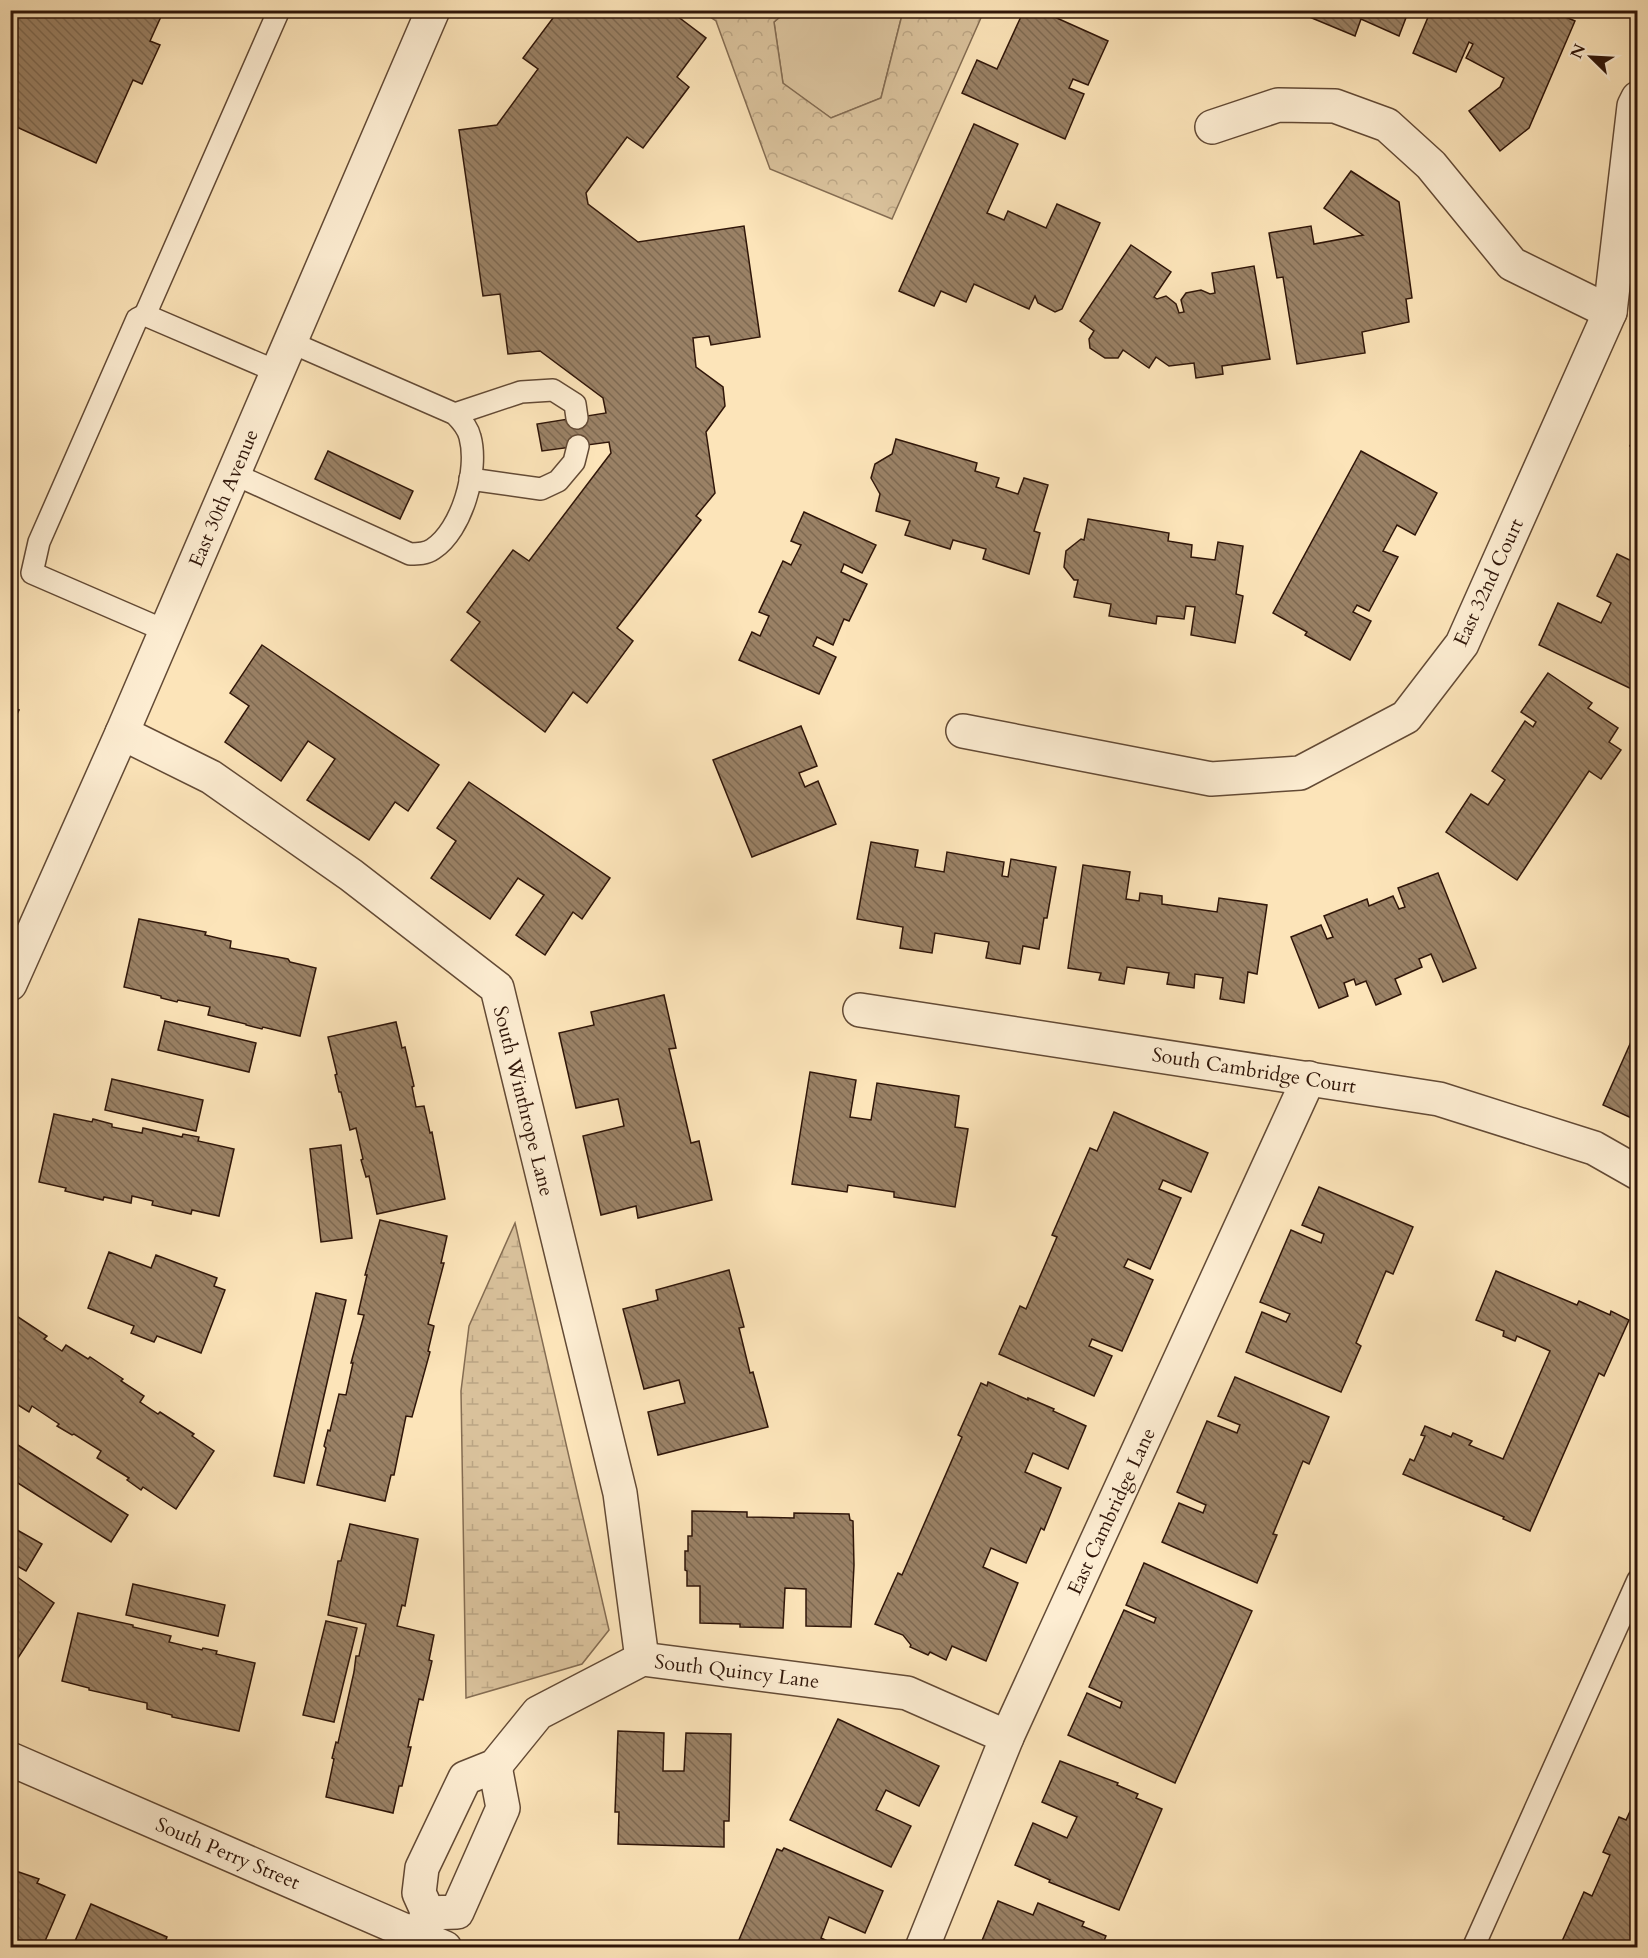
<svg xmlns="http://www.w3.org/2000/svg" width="1648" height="1958" font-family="Cardo,serif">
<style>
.green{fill:#d9c19b;stroke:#846c52;stroke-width:1.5}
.forest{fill:url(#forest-crowns);stroke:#846c52;stroke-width:1.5}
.wetland{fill:url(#wetland-marsh);stroke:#846c52;stroke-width:1.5}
.building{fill:url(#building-back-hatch);stroke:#301609;stroke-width:1.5}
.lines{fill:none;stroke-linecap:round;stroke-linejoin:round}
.service-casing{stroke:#634a35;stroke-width:24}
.minor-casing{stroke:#634a35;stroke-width:36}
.tertiary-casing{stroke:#634a35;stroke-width:36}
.service{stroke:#fdedd2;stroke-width:21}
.minor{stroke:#fdedd2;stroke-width:33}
.tertiary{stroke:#fdedd2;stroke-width:33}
.labels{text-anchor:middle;stroke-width:5;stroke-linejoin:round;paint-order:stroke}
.street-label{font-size:20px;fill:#301609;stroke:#fdedd2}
</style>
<defs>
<pattern id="forest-crowns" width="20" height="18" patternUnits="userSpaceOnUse" patternTransform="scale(1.5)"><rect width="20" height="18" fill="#d9c19b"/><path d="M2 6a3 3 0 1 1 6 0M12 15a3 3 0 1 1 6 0" fill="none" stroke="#bba584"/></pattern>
<pattern id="wetland-marsh" width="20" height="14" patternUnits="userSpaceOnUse" patternTransform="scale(1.5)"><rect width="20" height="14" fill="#d9c19b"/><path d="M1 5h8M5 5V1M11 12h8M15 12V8" fill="none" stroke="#bba584"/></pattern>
<pattern id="building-back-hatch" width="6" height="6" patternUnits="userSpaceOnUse" patternTransform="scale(1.5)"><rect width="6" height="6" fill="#9a8165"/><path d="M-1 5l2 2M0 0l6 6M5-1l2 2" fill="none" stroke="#7e6951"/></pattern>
</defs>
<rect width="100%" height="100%" fill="#fce4b9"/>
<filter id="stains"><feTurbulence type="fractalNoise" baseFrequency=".00333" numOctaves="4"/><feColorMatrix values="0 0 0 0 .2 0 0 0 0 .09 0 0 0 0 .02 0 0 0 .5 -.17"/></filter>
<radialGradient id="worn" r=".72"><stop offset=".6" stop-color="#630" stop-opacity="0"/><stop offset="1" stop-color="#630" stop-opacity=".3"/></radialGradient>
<!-- green -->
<polygon class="green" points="787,11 903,11 881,98 831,118 783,84 774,22"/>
<!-- forest -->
<polygon class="forest" points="701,11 787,11 774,22 783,83 831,118 881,98 903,11 984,11 892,219 770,169 716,21"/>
<!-- wetland -->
<polygon class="wetland" points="515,1223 609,1630 582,1664 466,1698 461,1391 469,1326"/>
<!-- building -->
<g class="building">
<polygon points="10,10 164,10 150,41 160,45 142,84 133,80 96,163 10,124"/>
<polygon points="559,10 669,10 706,38 677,77 689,87 643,148 627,137 586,193 588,204 638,242 744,226 760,337 711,345 709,336 693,338 696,367 723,387 725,406 706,432 715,493 696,516 701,520 617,628 633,641 587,703 573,692 545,732 451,660 480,622 467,612 513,550 529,561 611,453 609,442 542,451 537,424 606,413 603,398 540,351 508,354 500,294 483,296 459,130 497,125 538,69 523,58"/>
<polygon points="1024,10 1039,10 1108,41 1088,85 1073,79 1069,88 1084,94 1065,139 962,93 977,60 997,69"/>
<polygon points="1175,10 1190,10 1188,16"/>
<polygon points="1409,10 1399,36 1361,19 1355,36 1295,11"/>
<polygon points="1431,10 1549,10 1575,21 1529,128 1500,151 1469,111 1500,87 1504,78 1466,58 1473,44 1469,42 1456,72 1413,53"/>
<polygon points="974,124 1018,144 987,213 1004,220 1008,211 1046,228 1057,204 1100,223 1062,309 1055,312 1038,303 1035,296 1029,309 974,284 966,302 941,291 934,306 899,291"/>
<polygon points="1351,171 1399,202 1412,298 1406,299 1409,322 1362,332 1365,353 1297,364 1283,277 1277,278 1269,233 1311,226 1314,244 1363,235 1324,208"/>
<polygon points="1131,245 1171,272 1154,297 1157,299 1166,296 1176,304 1179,313 1184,312 1181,300 1186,293 1201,290 1210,294 1215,293 1212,273 1254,266 1270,359 1222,366 1223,374 1196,378 1194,363 1169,366 1156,357 1149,368 1123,350 1118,358 1105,358 1090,348 1089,339 1094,331 1080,321"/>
<polygon points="1638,429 1638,450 1630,446"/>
<polygon points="896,439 977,463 975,471 999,478 996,487 1018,494 1024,478 1048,485 1034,531 1040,533 1029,574 983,559 986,549 953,540 950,549 905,535 910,521 876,511 880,494 871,478 875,464 892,454"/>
<polygon points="328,451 413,491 400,519 315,479"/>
<polygon points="1361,451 1437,493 1415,535 1397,525 1383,551 1398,557 1369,611 1357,605 1353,612 1371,621 1350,660 1305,635 1307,632 1273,613"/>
<polygon points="804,512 876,545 862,573 844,564 841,572 867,584 849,621 844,619 833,645 817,637 813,646 836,657 819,694 739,660 752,632 760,636 769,616 759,612 783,561 791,565 801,545 791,541"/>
<polygon points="1088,519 1169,533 1168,541 1192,545 1191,557 1215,560 1218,542 1243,546 1236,594 1243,596 1235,643 1191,635 1195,607 1186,606 1184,619 1157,616 1156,624 1109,616 1111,604 1074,597 1078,580 1074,580 1064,567 1066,551 1081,539 1084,540"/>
<polygon points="1617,554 1638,564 1638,692 1539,645 1558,603 1601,623 1611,603 1597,596"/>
<polygon points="262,645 439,765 408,811 395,802 369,840 307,800 335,759 308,741 281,781 225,742 249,706 230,693"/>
<polygon points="1548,673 1592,703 1588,708 1618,728 1609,742 1621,750 1601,779 1589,771 1517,880 1446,832 1471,794 1488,805 1505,780 1492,771 1525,721 1533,727 1536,722 1521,712"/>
<polygon points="10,706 19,710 10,730"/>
<polygon points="801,726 817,766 799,773 805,787 818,781 836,824 752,857 713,760"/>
<polygon points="469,782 610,878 582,919 573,912 545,955 516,935 544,895 518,878 490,919 431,878 456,841 437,828"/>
<polygon points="871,842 918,850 915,867 944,872 947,852 1004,862 1002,876 1008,877 1011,859 1056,867 1047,918 1044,918 1039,949 1023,946 1020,964 986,958 989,942 935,933 932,953 900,948 903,927 857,919"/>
<polygon points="1083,865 1130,872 1126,899 1139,901 1140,893 1162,896 1162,904 1217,912 1219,898 1267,905 1257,974 1248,972 1244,1003 1220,999 1223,978 1195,974 1194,988 1167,984 1169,973 1127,967 1124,984 1099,980 1101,973 1068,968"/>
<polygon points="1438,873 1476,968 1443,982 1431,954 1419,959 1422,967 1395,979 1401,994 1376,1005 1366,981 1356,985 1354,979 1344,983 1348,996 1319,1008 1291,937 1321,925 1327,939 1333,937 1324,916 1367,899 1369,906 1393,896 1399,909 1405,907 1398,888"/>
<polygon points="139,919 206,932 205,935 231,941 230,948 288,959 290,962 316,968 300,1036 263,1027 262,1029 246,1025 246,1024 208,1015 210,1007 178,1000 177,1002 161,998 161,996 124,987"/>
<polygon points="664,995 676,1048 669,1049 691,1143 699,1141 712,1200 638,1218 636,1206 601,1215 583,1136 624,1126 618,1099 576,1108 559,1033 594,1025 591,1012"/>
<polygon points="165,1021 256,1043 249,1072 158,1050"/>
<polygon points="396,1022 402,1048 405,1047 414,1086 412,1087 416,1107 424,1106 430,1133 432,1132 445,1199 377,1214 369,1176 366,1177 361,1160 363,1159 356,1128 350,1130 341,1092 339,1092 335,1075 337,1074 328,1037"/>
<polygon points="1638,1026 1638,1121 1603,1105"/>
<polygon points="810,1072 856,1080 850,1117 871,1120 877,1083 959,1096 955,1127 968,1129 955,1207 894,1197 894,1192 848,1185 847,1192 792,1184"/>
<polygon points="112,1079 203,1100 196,1131 105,1110"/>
<polygon points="1114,1112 1208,1153 1191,1192 1163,1180 1159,1189 1181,1198 1150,1269 1128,1259 1124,1267 1153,1280 1122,1351 1092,1339 1089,1346 1112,1356 1094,1396 999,1354 1020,1306 1026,1309 1057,1237 1052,1235 1090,1148 1097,1151"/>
<polygon points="54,1114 92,1122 93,1119 112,1124 112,1127 142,1133 143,1128 182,1137 183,1134 199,1137 198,1141 234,1149 219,1216 192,1210 191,1214 152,1205 153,1201 132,1196 131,1203 104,1197 103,1200 65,1191 66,1188 39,1182"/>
<polygon points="341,1145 352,1238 321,1242 310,1149"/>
<polygon points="1319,1187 1413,1227 1393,1274 1386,1271 1356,1343 1361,1346 1341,1392 1246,1352 1262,1312 1286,1322 1290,1314 1260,1302 1291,1230 1321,1243 1324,1234 1302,1225"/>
<polygon points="380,1220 447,1236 441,1263 444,1263 428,1324 434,1326 428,1351 430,1352 412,1417 406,1416 394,1475 391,1475 385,1501 317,1485 326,1448 324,1446 328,1430 330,1431 339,1394 346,1395 353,1363 351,1363 364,1315 358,1314 367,1275 365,1275"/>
<polygon points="109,1252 151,1268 156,1255 217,1278 214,1286 225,1290 201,1353 157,1336 154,1342 131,1333 134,1326 88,1308"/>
<polygon points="729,1270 744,1327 739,1328 750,1373 753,1372 768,1427 658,1455 648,1412 685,1403 679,1380 644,1389 623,1309 658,1300 656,1290"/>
<polygon points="1496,1271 1577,1305 1579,1301 1610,1315 1611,1311 1629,1320 1604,1376 1599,1373 1530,1531 1503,1519 1504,1517 1403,1474 1410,1459 1414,1461 1425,1436 1421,1435 1425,1426 1451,1437 1453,1433 1472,1441 1469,1445 1503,1459 1550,1351 1517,1336 1515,1341 1503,1336 1504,1331 1476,1320"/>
<polygon points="316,1293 346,1300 304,1483 274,1476"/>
<polygon points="12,1313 47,1336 44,1339 62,1351 66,1345 88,1359 90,1357 123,1379 121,1381 144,1396 140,1402 158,1414 160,1412 194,1434 192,1436 214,1451 176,1509 143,1487 141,1490 127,1480 129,1478 97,1458 101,1451 74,1434 72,1435 57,1426 59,1424 32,1406 29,1412 10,1400"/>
<polygon points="1235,1377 1329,1417 1309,1464 1303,1461 1273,1534 1277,1535 1257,1583 1162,1542 1179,1503 1203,1513 1206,1505 1177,1492 1207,1421 1237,1433 1240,1425 1218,1416"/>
<polygon points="988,1382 1028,1400 1028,1398 1054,1409 1053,1411 1086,1426 1068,1469 1033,1453 1025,1472 1061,1488 1044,1530 1041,1528 1026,1563 991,1548 983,1567 1018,1583 986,1661 952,1646 946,1660 930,1652 928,1655 910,1647 911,1645 903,1635 875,1624 898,1573 902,1575 962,1437 958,1435 981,1383 987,1386"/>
<polygon points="10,1440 128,1515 111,1542 10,1478"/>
<polygon points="692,1511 747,1512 747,1517 794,1518 794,1513 849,1514 850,1520 853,1521 854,1565 851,1627 806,1626 806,1589 785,1588 783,1628 740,1627 740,1624 700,1623 700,1586 687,1586 687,1571 685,1570 685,1551 688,1551 688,1536 692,1536"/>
<polygon points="350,1524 418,1539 405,1606 402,1605 397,1626 434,1635 429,1660 432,1661 423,1700 419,1699 408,1747 411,1747 402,1786 399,1786 393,1813 326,1797 334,1759 332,1758 336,1742 338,1743 354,1672 356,1656 359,1656 366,1624 328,1615 338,1561 341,1561"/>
<polygon points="10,1526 42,1544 26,1571 10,1562"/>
<polygon points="1144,1563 1252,1611 1175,1783 1068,1735 1087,1693 1120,1708 1122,1702 1089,1687 1124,1610 1154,1623 1156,1618 1126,1605"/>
<polygon points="10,1572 54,1603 16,1661 10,1657"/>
<polygon points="133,1584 225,1605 218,1636 126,1615"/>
<polygon points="78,1613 133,1625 133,1627 171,1636 169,1642 202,1650 203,1648 217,1651 216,1654 255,1663 239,1731 172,1717 172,1715 147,1709 147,1703 89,1690 89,1688 62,1681"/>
<polygon points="326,1621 357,1628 334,1722 303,1715"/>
<polygon points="838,1719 939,1766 919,1806 886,1790 876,1810 911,1826 891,1867 790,1820"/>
<polygon points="618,1731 664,1733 663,1771 684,1771 686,1733 731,1734 729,1821 724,1821 724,1847 618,1844 619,1812 615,1812"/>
<polygon points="1060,1761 1118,1783 1117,1785 1138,1794 1136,1798 1162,1809 1119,1910 1049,1882 1050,1880 1015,1865 1033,1823 1067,1838 1077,1817 1042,1802"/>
<polygon points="1638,1794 1638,1948 1559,1948 1584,1892 1592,1896 1610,1855 1603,1852 1619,1817 1626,1820"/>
<polygon points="784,1848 883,1891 865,1933 829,1917 821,1938 843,1948 736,1947 777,1849 782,1851"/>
<polygon points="10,1869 39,1879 37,1883 65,1895 42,1948 36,1948 10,1936"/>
<polygon points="998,1901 1033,1915 1038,1903 1084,1922 1082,1926 1106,1936 1101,1948 979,1948"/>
<polygon points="91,1904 167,1937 163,1948 72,1948"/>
</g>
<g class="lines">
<!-- service casing -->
<g class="service-casing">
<g id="service">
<polyline points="145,315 279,10"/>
<polyline points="455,414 521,392 553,390 575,404 577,418"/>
<path d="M234,474L410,554C418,554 426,554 433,549C462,530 479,470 470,437C468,428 462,421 455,414L290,342"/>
<polyline points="470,479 541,489 558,481 574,462 578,446"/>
<polyline points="166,631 32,573 39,542 137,319 145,315 278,372"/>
<polyline points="1473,1948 1638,1580"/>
</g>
</g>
<!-- minor casing -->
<g class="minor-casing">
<g id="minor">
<polyline points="1212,127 1278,105 1335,106 1387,125 1431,165 1512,264 1610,312"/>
<polyline points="963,731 1211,779 1300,773 1406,717 1462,644 1610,312 1634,106 1638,98"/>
<polyline points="122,733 211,777 351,875 497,988 620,1493 642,1659"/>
<polyline points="10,984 122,733 433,10"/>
<polyline points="860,1010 1439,1099 1594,1148 1638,1173"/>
<polyline points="428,1913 457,1912 503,1808 495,1766"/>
<polyline points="418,1936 428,1913 419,1893 422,1868 465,1778 495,1766 538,1713 642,1659 907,1693 1007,1737"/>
<polyline points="922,1948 1007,1737 1309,1078"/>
</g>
</g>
<!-- tertiary casing -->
<g class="tertiary-casing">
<polyline id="tertiary" points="10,1759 445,1948"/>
</g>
<!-- service -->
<use href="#service" class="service"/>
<!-- minor -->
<use href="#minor" class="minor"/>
<!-- tertiary -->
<use href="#tertiary" class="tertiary"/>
</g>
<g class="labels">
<!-- street labels -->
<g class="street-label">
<text transform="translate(223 498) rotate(-67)" y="7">East 30th Avenue</text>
<text transform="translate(1488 582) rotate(-65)" y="7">East 32nd Court</text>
<text transform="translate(1254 1070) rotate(9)" y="7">South Cambridge Court</text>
<text transform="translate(524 1101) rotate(76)" y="7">South Winthrope Lane</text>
<text transform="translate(1111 1511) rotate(-65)" y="7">East Cambridge Lane</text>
<text transform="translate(737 1671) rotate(7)" y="7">South Quincy Lane</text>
<text transform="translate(228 1853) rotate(23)" y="7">South Perry Street</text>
</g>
</g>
<!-- margin -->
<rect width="1648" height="1958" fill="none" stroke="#fce4b9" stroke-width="36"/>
<rect x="12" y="12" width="1624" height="1934" fill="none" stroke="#301609" stroke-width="3"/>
<rect x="18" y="18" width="1612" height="1922" fill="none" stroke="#301609" stroke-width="1.5"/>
<!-- north arrow -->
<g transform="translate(1591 57) rotate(294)" stroke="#fdedd2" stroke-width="4.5" paint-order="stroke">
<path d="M0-4.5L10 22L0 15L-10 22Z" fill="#301609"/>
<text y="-9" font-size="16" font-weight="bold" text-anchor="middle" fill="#301609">N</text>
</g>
<rect width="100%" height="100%" filter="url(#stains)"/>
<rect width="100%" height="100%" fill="url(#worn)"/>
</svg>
